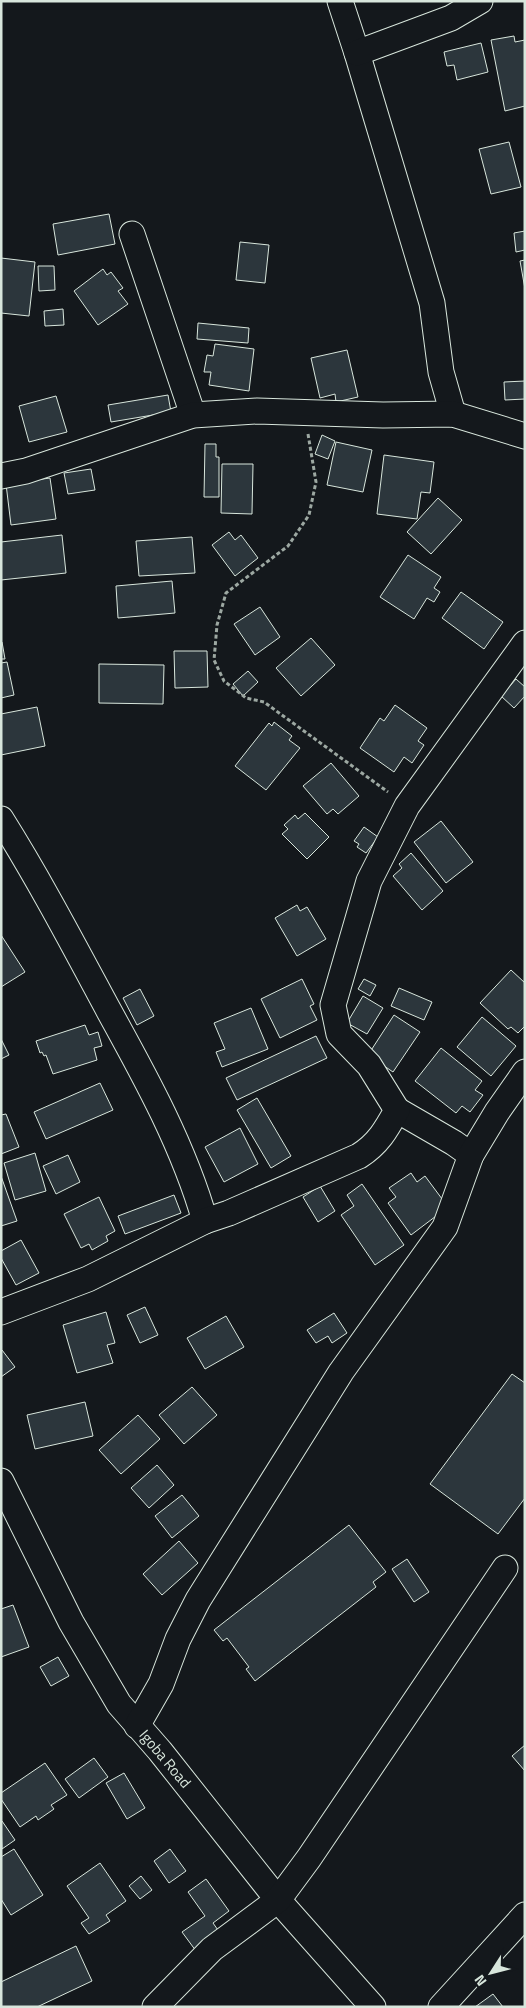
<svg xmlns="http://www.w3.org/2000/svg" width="526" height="2008" font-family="'Titillium Web',sans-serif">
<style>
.building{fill:#2c363c;stroke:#d8e6dc}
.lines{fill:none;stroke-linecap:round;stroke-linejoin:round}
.minor-casing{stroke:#d8e6dc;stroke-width:27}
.path{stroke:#9da8a2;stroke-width:3;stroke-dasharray:4 2.5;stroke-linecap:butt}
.minor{stroke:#14181c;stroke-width:25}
.labels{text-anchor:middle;stroke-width:4;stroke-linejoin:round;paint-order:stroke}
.street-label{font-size:15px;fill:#d8e6dc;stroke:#14181c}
</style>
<rect width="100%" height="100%" fill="#14181c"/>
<!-- building -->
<g class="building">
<polygon points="514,36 515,42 525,40 525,106 505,111 491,40"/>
<polygon points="481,43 488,72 457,80 454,65 447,66 444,52"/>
<polygon points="509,142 521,187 491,194 479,149"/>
<polygon points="109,214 115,244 58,255 53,224"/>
<polygon points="525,231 525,250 516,252 514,233"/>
<polygon points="240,242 269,245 265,283 236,280"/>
<polygon points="1,258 35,262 29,316 1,313"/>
<polygon points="525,260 525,289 520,261"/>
<polygon points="38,266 54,266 55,290 39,291"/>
<polygon points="103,269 107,275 111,272 123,288 118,291 128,304 98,325 74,291"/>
<polygon points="63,309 64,325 45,326 44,311"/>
<polygon points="198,323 249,328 248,343 197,339"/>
<polygon points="215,344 254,349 249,391 209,385 211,372 204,372 207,355 213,356"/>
<polygon points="347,350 358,397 336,402 335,394 320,398 311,358"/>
<polygon points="525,381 525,399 505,400 504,382"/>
<polygon points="168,395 171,412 111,422 108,405"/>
<polygon points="56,396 67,432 29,442 19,406"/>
<polygon points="322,435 335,441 328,459 315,454"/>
<polygon points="336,442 372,450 363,492 327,485"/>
<polygon points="205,444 216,444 216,457 219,457 219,497 204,497"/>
<polygon points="384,455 434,462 430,493 421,492 417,519 377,514"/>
<polygon points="222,464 253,464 252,514 221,513"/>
<polygon points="91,469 95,490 68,494 64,473"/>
<polygon points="50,478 56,519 11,525 6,484"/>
<polygon points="438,498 462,520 431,554 407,532"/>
<polygon points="229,532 235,540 241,535 258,558 235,576 212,545"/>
<polygon points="62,535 66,573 1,580 1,542"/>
<polygon points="192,537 195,573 139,576 136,541"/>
<polygon points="408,555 441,577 434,588 440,592 434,602 427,598 414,619 380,597"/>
<polygon points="172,581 175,613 118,618 116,586"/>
<polygon points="461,592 503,622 484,649 442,618"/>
<polygon points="260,607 280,637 255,655 234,624"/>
<polygon points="311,638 335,665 301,696 276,668"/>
<polygon points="2,642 5,659 1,659 1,642"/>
<polygon points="174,651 207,651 208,687 175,688"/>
<polygon points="7,662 14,695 1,698 1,663"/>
<polygon points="99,664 164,665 163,704 99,703"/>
<polygon points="248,671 258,682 243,696 233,684"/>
<polygon points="516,679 525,687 525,696 514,708 501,696"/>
<polygon points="395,705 427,728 418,741 424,745 412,763 404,757 394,772 360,748 380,718 384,721"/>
<polygon points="37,707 45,746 1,755 1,714"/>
<polygon points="274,722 292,736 289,740 300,748 266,790 235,766 269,723 272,726"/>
<polygon points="331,763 359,796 338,814 333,809 327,814 303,786"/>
<polygon points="305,813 329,837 307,859 282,834 288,829 284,825 295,815 298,819"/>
<polygon points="441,821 473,862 446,883 414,842"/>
<polygon points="364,827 378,837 366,853 357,847 359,844 354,841"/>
<polygon points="411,853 443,891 422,910 393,876 402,868 399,864"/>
<polygon points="297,905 300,911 307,907 326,939 297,956 275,918"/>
<polygon points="1,935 25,972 1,987"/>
<polygon points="511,970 525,983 525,1026 518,1033 511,1027 508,1029 480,1003"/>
<polygon points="302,979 314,1004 310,1006 317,1020 280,1038 261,999"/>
<polygon points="364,979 376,985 370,996 358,989"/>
<polygon points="399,988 432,1002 424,1020 391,1006"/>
<polygon points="140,989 154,1016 137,1025 123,998"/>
<polygon points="363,996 383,1008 367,1034 347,1023"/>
<polygon points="251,1008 268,1049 222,1067 216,1052 225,1049 214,1023"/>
<polygon points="394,1015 420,1032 393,1072 368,1055"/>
<polygon points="482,1017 516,1046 491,1076 457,1047"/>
<polygon points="85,1025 89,1035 98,1032 102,1046 94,1048 97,1060 53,1074 46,1055 44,1056 42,1052 40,1053 36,1041"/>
<polygon points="316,1036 327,1058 237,1100 226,1078"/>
<polygon points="1,1039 9,1055 1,1059"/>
<polygon points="441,1048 482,1081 475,1090 483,1095 470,1112 462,1106 456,1113 415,1081"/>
<polygon points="100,1083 113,1110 46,1139 34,1112"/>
<polygon points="257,1098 291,1156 271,1168 237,1110"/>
<polygon points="6,1114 19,1147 1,1154 1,1115"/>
<polygon points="240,1128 258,1164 224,1182 205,1147"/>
<polygon points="35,1153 46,1191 15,1200 4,1163"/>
<polygon points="68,1155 80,1182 56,1194 43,1166"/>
<polygon points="411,1173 417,1182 425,1176 448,1207 411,1235 388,1203 396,1197 389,1188"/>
<polygon points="1,1176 17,1221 1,1226"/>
<polygon points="362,1184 404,1245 375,1265 341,1215 354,1206 347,1195"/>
<polygon points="320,1186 335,1211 318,1222 303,1197"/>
<polygon points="174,1195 181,1213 125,1234 118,1216"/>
<polygon points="99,1197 115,1231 106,1236 108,1241 92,1250 89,1244 81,1248 64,1214"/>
<polygon points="21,1240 39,1273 16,1285 1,1258 1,1251"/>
<polygon points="145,1307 158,1335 140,1343 127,1315"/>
<polygon points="106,1312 115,1343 107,1345 113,1363 77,1373 63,1325"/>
<polygon points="334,1313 347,1333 332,1343 328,1336 316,1343 307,1330"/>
<polygon points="226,1316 244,1347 205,1369 187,1338"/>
<polygon points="2,1350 15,1367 1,1377 1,1351"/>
<polygon points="512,1374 525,1383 525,1498 498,1534 430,1484"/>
<polygon points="192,1387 217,1415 184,1444 159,1415"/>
<polygon points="85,1402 93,1436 35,1449 27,1415"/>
<polygon points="138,1415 160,1439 121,1474 99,1450"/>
<polygon points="157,1465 174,1485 149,1508 131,1488"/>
<polygon points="182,1495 199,1516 172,1538 155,1516"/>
<polygon points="349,1525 386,1572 373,1582 376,1587 255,1681 246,1669 249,1667 227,1638 223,1641 214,1630"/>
<polygon points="179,1541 198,1563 162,1595 143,1574"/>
<polygon points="407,1559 429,1592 414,1602 392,1569"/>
<polygon points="13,1605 29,1647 1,1657 1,1609"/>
<polygon points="58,1657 69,1676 51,1686 40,1667"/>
<polygon points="525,1745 525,1771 512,1756"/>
<polygon points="94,1758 108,1777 79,1798 65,1779"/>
<polygon points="45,1763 67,1795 51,1805 54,1809 38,1820 36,1816 20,1827 1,1799 1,1793"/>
<polygon points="124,1773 145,1808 127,1819 106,1783"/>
<polygon points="2,1821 15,1840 2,1849 1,1822"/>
<polygon points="14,1849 43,1895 11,1915 1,1899 1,1857"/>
<polygon points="170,1849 186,1871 169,1883 154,1861"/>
<polygon points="100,1863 126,1901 106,1915 110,1921 89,1934 81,1923 89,1918 67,1886"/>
<polygon points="141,1876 152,1890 140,1899 129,1886"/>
<polygon points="206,1879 229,1911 213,1923 220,1933 196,1951 182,1932 205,1916 188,1892"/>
<polygon points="76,1946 92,1981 37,2007 1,2007 1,1982"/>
<polygon points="493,1994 503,2007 475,2007"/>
</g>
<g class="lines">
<!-- minor casing -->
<g class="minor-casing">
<g id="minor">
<polyline points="340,1 357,53 432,303 441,372 453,414"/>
<polyline points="357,53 451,18 480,1"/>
<polyline points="132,234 193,415"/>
<polyline points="1,476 26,471 193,415 257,411 383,415 453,414 525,436"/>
<path d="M1,819C40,881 74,946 109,1011C146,1078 184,1147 205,1221"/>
<polyline points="397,1110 454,1143 471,1155"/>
<path d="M1,1312L88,1279L205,1221L229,1213L359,1156C378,1144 386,1130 397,1110L369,1065L339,1034L333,1005L369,881L407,806L525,643"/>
<polyline points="1,1481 71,1622 119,1704 160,1751 278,1900 373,2007"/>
<polyline points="137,1726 161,1684 178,1639 198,1600 341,1372 445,1227 471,1155 497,1112 525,1072"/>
<polyline points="155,2007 212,1949 278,1900 309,1858 505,1568"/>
<polyline points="441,2007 525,1915"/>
</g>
</g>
<!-- path -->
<polyline class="path" points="308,434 316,482 309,515 288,546 226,593 217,625 214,660 224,681 246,698 264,702 388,792"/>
<!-- minor -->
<use href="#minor" class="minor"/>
</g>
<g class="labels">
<!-- street labels -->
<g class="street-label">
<text transform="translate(165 1759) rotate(50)" y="5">Igoba Road</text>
</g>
</g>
<!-- border -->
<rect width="526" height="2008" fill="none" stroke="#d8e6dc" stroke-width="5"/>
<!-- north arrow -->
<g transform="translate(491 1973) rotate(234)" stroke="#14181c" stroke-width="4" paint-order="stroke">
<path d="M0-4L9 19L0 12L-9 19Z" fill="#d8e6dc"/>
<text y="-8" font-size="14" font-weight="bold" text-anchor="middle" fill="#d8e6dc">N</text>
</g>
</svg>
